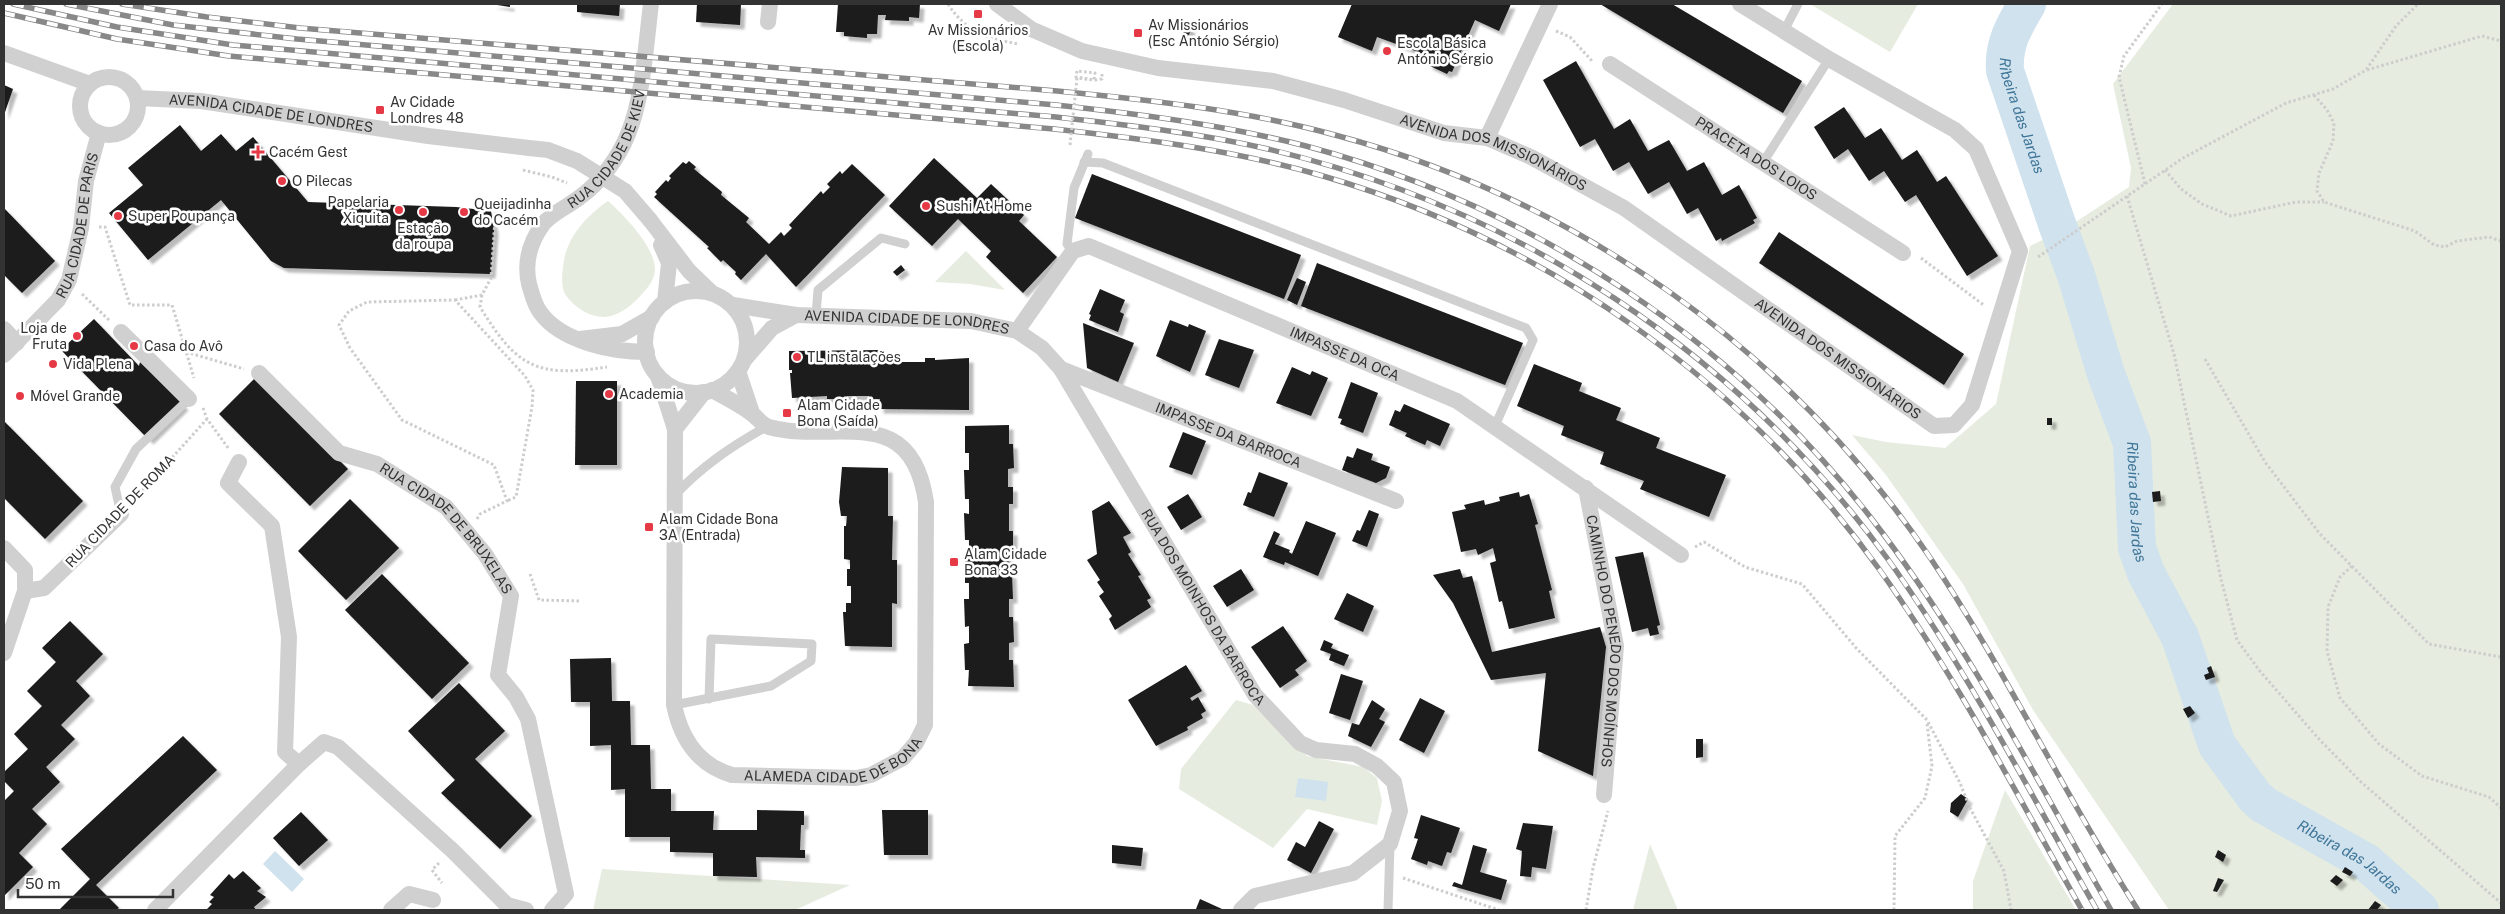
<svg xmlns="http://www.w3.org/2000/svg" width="2505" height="914" font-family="'Public Sans',sans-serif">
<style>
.green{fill:#e6ecdf}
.water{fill:#cfe2ee}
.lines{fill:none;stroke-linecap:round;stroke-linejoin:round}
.stream{stroke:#cfe2ee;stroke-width:6}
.river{stroke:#cfe2ee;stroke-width:38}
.building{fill:#1a1a1a;filter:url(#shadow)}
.path{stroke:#cdcdcd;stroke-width:3;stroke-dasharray:2.5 2.5;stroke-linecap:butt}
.lane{stroke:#d0d0d0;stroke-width:9}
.street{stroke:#d0d0d0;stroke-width:16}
.rail-casing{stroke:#888;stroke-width:5.5}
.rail{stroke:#fff;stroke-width:4;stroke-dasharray:11;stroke-linecap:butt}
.path-bridge{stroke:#cdcdcd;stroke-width:3;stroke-dasharray:2.5 2.5;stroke-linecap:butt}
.street-bridge{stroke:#d0d0d0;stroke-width:16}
.poi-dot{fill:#e63946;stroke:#fff;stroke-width:2}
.labels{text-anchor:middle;stroke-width:5;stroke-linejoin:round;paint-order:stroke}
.poi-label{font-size:14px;fill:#333;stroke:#fff;text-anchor:start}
.street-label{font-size:14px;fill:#333;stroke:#fff}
.water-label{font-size:15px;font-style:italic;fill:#3f7597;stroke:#fff}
</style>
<defs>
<filter id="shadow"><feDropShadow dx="4.5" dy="4.5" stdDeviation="1" flood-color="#0004"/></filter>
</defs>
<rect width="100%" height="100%" fill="#fff"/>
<!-- green -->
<g class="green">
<polygon points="1810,4 1918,4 1890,52"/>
<polygon points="2173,4 2501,4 2501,910 2169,910 2033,710 1963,584 1886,475 1852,435 1886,442 1945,448 1996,404 2030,246 2065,229 2129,187 2131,168 2113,84"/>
<path d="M608,201C623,214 655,247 655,269C655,279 648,288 641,295C634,303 625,311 614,315C596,322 575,309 565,294C561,287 562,275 563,268C565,239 585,217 608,201Z"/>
<polygon points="966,251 1005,290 970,284 935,282"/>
<polygon points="1236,700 1253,705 1307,756 1363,767 1377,778 1382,801 1377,825 1307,809 1273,848 1179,789 1181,769"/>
<polygon points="2005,790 2076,910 1973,910 1973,881"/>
<polygon points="1650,844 1678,910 1633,910"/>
<polygon points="602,869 850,885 795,910 593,910"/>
</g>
<!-- water -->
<g class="water">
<polygon points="1298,778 1328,782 1326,801 1295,797"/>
<polygon points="275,851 304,879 292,892 263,864"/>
</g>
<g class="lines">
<!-- stream -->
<polyline class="stream" points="2134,451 2139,450"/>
<!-- river -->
<path class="river" id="s1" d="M2027,4C2014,26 2003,44 2005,71L2057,224L2076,275L2106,374L2132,443L2137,548L2146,573L2180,637L2217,745L2255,797L2264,805L2366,862L2420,910"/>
</g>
<!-- building -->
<g class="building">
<polygon points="491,4 510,4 510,7"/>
<polygon points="577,4 620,4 619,16 577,12"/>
<polygon points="697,4 741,4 740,25 696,22"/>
<polygon points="838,4 920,4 919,18 909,17 909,21 885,20 886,15 878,15 877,34 867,34 867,38 844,36 844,32 836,32"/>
<polygon points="1352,4 1450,5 1511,4 1499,31 1475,20 1452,72 1449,71 1447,74 1428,65 1432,57 1377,37 1372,51 1338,37"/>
<polygon points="1600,4 1672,4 1802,81 1783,113"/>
<polygon points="1182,24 1191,27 1189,35 1180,31"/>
<polygon points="1576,61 1614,129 1630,119 1648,151 1669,140 1687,171 1704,162 1722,195 1739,185 1757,218 1753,220 1755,223 1722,241 1721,238 1716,241 1698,208 1687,214 1669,182 1648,194 1629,162 1613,171 1595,139 1580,147 1543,80"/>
<polygon points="4,85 13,89 4,115"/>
<polygon points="1844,107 1865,138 1881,128 1902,160 1917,150 1937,182 1946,176 1998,256 1967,276 1916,195 1905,202 1884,171 1869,181 1848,149 1834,159 1814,127"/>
<polygon points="180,125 201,151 221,134 236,151 253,137 308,202 456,207 491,211 494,230 491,274 284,268 271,261 221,200 148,260 109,213 143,185 128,168"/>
<polygon points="934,158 977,198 991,184 1024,215 1019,221 1057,257 1023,293 986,257 991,251 958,219 932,246 889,206"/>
<polygon points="689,161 696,167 694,169 722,192 721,195 749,218 746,222 769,244 781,232 784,236 792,228 789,225 821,191 823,194 830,187 827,184 840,171 842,174 852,164 885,195 796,287 766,254 741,280 735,274 736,272 723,260 721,262 707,248 709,247 654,197 657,194 655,192 666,180 668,182 671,178 669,176 683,162 686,164"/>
<polygon points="1092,174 1301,255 1284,299 1075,218"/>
<polygon points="4,208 55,261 22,293 4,275"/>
<polygon points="1779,232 1964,354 1944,385 1759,263"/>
<polygon points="1317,263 1523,343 1505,385 1301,306"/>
<polygon points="901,265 905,270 897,276 893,272"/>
<polygon points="1297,278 1306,282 1297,305 1287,300"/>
<polygon points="1100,289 1125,300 1120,312 1124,314 1118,332 1089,320 1091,315 1089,314"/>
<polygon points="94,319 139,366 140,362 184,406 149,440 61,350"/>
<polygon points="1170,320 1188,327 1189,324 1206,331 1190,372 1156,356"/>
<polygon points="1083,323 1134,343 1118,382 1087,368"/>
<polygon points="1219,339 1254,350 1239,388 1205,375"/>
<polygon points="882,350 881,362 925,362 925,358 935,358 935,360 969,358 969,410 879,409 880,399 869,399 869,396 847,396 847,399 827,399 827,396 792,398 790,373 792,373 792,370 789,370 789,351"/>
<polygon points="1534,364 1582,383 1579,391 1621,408 1616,420 1660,438 1656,448 1726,475 1709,517 1640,489 1644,481 1600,464 1604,452 1561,435 1564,426 1517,406"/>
<polygon points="1292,367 1310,375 1312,371 1328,378 1311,416 1276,403"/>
<polygon points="256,377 348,469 310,506 219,414"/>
<polygon points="576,381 617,381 617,465 575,465"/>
<polygon points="1351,382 1378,393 1363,433 1340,424 1342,419 1338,418"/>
<polygon points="1404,404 1450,424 1440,446 1427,440 1425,445 1405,436 1407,433 1389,425 1395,410 1400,412"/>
<rect x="2047" y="418" width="5" height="7"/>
<polygon points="4,421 83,501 45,539 4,498"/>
<polygon points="1009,425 1009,444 1013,444 1014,468 1008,469 1008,487 1013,487 1013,504 1009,504 1009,531 1013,531 1013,548 1008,548 1009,574 1012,574 1013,599 1009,599 1009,617 1013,617 1014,642 1009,643 1009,660 1013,660 1014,687 968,686 969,670 965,670 964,644 969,643 969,626 965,627 964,599 969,599 969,583 965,583 965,556 969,556 969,540 965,540 964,513 969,514 969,499 965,499 964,470 969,470 969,453 965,453 965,426"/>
<polygon points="1183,432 1206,441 1192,475 1169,467"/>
<polygon points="1357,448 1373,454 1371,460 1390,467 1386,478 1376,483 1342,470 1347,456 1353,458"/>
<polygon points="842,467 888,468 888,516 893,516 892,560 897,560 897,604 892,603 892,647 845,646 843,612 846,612 846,603 851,603 851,586 847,586 847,569 850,569 850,560 844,559 844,526 846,526 847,516 841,516 839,502"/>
<polygon points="1259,472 1288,483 1274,517 1243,505 1248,492 1251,493"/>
<polygon points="2160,491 2161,501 2153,502 2152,492"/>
<polygon points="1519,492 1520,497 1529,494 1538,524 1535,525 1552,590 1549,591 1555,618 1509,629 1502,601 1499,602 1490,563 1496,561 1493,548 1478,555 1476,549 1461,552 1452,512 1466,509 1464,505 1484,500 1485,505 1500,501 1499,497"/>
<polygon points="1188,494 1202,517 1181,530 1167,507"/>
<polygon points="350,499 399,548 346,600 298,551"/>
<polygon points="1109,501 1131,533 1123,537 1131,552 1128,554 1141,575 1138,576 1151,598 1147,600 1151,607 1115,630 1109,619 1112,616 1099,596 1104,592 1097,582 1100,580 1087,560 1097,554 1092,511"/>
<polygon points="1369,510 1379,514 1367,547 1352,541 1357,530 1360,531"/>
<polygon points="1306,521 1336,533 1318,576 1285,562 1284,565 1263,557 1274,531 1280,534 1275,544 1290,550 1289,552 1292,554"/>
<polygon points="1643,552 1660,625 1657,626 1659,634 1650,636 1648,628 1632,632 1615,557"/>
<polygon points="1241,569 1254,590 1227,607 1213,586"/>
<polygon points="1460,569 1463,578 1472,576 1492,652 1600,627 1606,647 1593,776 1538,751 1546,673 1491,680 1453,603 1433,575"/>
<polygon points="382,574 469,663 432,699 345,610"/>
<polygon points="1347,593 1374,606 1363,632 1334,619"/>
<polygon points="70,621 103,654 76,681 90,696 61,725 75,739 46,767 60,782 32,809 47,824 19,853 33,867 4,896 4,801 14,791 4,781 4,772 28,749 14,734 42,706 27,691 56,662 42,648"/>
<polygon points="1283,626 1307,661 1295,670 1299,675 1280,688 1251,647"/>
<polygon points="1324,640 1333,644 1331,648 1349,655 1344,666 1329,660 1331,654 1320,650"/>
<polygon points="611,658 612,701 630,701 631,745 650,745 651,789 671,789 671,811 714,811 713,830 757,830 757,810 804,811 804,825 801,825 800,850 805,850 805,858 756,857 757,877 713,876 713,853 670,852 670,837 625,837 625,789 611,790 611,745 590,746 590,702 571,702 570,659"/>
<polygon points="1186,665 1202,691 1190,698 1192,701 1198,697 1206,711 1201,714 1203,718 1187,727 1188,730 1156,746 1128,700"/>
<polygon points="2211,666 2215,677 2206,680 2204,675 2209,673 2207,668"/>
<polygon points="1341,674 1363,681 1350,720 1329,713"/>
<polygon points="459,683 505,731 475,759 532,816 500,849 441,793 455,780 408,731"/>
<polygon points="1420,698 1445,711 1424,753 1399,740"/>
<polygon points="1372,700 1385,709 1379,719 1385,722 1371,747 1348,736 1352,723 1359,725"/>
<polygon points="2190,706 2195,713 2188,718 2183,709"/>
<polygon points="183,736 217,770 96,885 119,908 116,910 59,910 90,879 61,849"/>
<polygon points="1696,739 1703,739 1703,757 1696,758"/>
<polygon points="1961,794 1968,799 1958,817 1950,812 1951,803"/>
<polygon points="882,810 928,810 928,855 884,855"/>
<polygon points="301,812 328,840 299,866 273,838"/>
<polygon points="1421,815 1460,828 1451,853 1447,852 1442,866 1428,861 1427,865 1411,859 1418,839 1414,838"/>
<polygon points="1319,821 1334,829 1311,873 1287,860 1296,842 1305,847"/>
<polygon points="1523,823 1553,826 1546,869 1532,867 1531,877 1520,876 1522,851 1516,849"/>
<polygon points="1112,845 1143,848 1141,866 1112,863"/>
<polygon points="1473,845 1487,849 1480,872 1507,880 1501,900 1452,886 1454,882 1462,885"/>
<polygon points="2218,850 2226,855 2223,862 2215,857"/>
<polygon points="2345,867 2353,872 2350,876 2342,872"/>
<polygon points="243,871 261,888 257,891 266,897 254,907 256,910 206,910 212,904 209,902 214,897 210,895 229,874 234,879"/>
<polygon points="2336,875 2343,880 2337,886 2330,881"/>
<polygon points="2218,878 2224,880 2217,892 2213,891"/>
<polygon points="1200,899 1222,909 1221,910 1196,909"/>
<polygon points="2375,901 2381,905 2377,910 2368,910"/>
</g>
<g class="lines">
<!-- path -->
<g class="path">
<path d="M948,4C966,32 988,39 1019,44"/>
<polyline points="1556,31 1570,37 1593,62"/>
<polyline points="2367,70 2482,36 2501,41"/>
<polyline points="1077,71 1076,77 1095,80 1102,79 1102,73"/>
<polyline points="2314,95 2327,110 2334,123 2333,141 2319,173 2317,191 2324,202 2415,231 2434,245 2445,247 2457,241 2489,237 2501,241"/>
<polyline points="523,170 552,177 567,183"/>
<polyline points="2165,170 2181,189 2202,204 2231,216 2296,202 2324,202"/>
<polyline points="2145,184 2119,77 2124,56 2162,4"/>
<polyline points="2127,196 2174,354 2221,579 2237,640 2259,670 2318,738 2361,782 2501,903"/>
<polyline points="99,227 105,227 130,305 172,305 194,378"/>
<polyline points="2038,257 2183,158 2286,103 2333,89 2366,70 2396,26 2418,4"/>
<polyline points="1921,258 1985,306"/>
<polyline points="82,294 110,321"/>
<path d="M482,295L480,307C517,367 536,378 607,367"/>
<polyline points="455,300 482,295 491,278 496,205"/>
<polyline points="186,352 244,369"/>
<polyline points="2205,359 2265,462 2320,534 2429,644 2501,657"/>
<polyline points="203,408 207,419 229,449"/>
<polyline points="132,502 207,419"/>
<polyline points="477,519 480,514 507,501 494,465 402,420 350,348 339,325 349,311 367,302 455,300 525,376 533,390 532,407 516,497 507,501"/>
<polyline points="1695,547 1704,542 1745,567 1802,584 1857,649 1927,720 1960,783 1970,808 2004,871 2011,910"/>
<polyline points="2352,566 2340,577 2328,607 2327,651 2340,698 2379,744 2422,776 2489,797 2501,808"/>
<polyline points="530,574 539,600 579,601"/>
<polyline points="439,863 432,870 442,883"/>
<polyline points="1403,878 1499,910"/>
<polyline points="1586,910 1593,868 1608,811"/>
<polyline points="1894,910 1895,836 1925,798 1932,766 1927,723"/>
</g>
<!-- lane -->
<g class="lane">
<polyline points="1784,31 1798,4"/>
<polyline points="1084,162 1103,163 1526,328 1533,340 1495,426"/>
<polyline points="1762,164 1829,59"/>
<polyline points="1073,251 1067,244 1074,188 1088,154"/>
<polyline points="816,315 818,290 881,238 905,244"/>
<path d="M675,495C702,466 732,446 766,427"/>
<polyline points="121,514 115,487 136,449 189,399"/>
<polyline points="674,705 771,686 811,661 812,644 711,639 709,699"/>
<polyline points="1388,910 1390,845"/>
</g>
<!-- street -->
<g class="street">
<path id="s2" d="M997,4L1031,29L1082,51L1158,68L1273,81L1344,100L1444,133L1487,138L1531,157L1624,208L1934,426L1954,425L1972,405L2020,251L1976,149L1955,130L1829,59L1740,4"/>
<polyline points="768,22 770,4"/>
<polyline points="4,53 90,84"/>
<path id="s3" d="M1610,64L1903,253"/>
<circle cx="109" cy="106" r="29"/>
<path id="s4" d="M137,98L201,101L428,136L529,148"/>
<polyline points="1487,138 1550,4"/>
<polyline points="650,220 689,271 712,293"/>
<polyline points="661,245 669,263 665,302"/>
<circle cx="696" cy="342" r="51"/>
<path id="s5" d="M733,305L796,315L971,321L1017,331L1042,348L1061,369L1255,695L1300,743L1316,750L1355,754L1377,766L1394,782L1400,811L1390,844L1353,873L1255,896L1241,910"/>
<polyline points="4,329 17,343"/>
<path id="s6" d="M1017,331L1073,251L1089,246L1457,401L1681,555"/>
<polyline points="121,332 189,399"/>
<polyline points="580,339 622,334 652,317"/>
<path id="s7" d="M647,352C613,352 561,342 540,312C534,304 532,294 529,284C524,262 530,242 543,224C552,213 569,206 580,197C600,183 619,157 628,134C643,99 646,43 651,4"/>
<path id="s8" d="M4,355L58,300L69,280L81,228L86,181L99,133"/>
<polyline points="745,359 772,328 796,315"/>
<path id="s9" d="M1061,369L1396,501"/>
<polyline points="738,371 752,413"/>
<path id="s10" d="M259,373L339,453L377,464L446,507L485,554L511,596L498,675L516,697L528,719L566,894L552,910"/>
<path id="s11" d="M658,376L675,429L674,705C681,739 698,765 732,775L856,778L871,775L903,758L916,743L925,725L926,502C911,399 834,445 769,427C762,425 757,417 751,413C739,404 725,397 712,390"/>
<polyline points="675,429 704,392"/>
<polyline points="239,462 228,483 272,526 289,637 285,752 299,764 324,742 338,747 453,851 507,905 526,910"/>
<path id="s12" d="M1586,488L1616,646L1604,795"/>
<polyline points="4,548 25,570 25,591 4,653"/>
<polyline points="25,591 44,588 121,514"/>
<polyline points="155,910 299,764"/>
<polyline points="391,910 409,894 433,900"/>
</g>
<!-- rail casing -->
<g class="rail-casing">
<g id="rail">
<path d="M13,4L117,27L233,45L1056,117C1127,125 1198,133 1268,149C1517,208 1737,352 1887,558C1967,669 2029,792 2097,910"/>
<path d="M66,4L173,25L297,39L1056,105C1140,114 1224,125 1306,146C1534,207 1739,342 1881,531C1970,649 2038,782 2111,910"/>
<path d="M122,4L207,17L300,28L1057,91C1150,100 1244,110 1335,135C1576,199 1788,349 1929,556C2006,670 2064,795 2138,910"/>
<path d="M4,13L117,39L229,56L1054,129C1144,139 1235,150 1323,176C1546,241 1744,381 1879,569C1956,676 2017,795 2082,910"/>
</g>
</g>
<!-- rail -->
<use href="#rail" class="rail"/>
<!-- path-bridge -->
<polyline class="path-bridge" points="1070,145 1077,78 1094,80 1095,73 1077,71"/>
<!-- street-bridge -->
<polyline class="street-bridge" points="529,148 548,150 577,161 625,191 650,220"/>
</g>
<!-- markers -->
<g class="poi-dot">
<rect x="973" y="9" width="10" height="10" rx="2.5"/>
<rect x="1133" y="28" width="10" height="10" rx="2.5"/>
<circle cx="1387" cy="51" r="5"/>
<rect x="375" y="105" width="10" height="10" rx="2.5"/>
<path d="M255.5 144.5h5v5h5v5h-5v5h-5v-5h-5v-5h5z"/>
<circle cx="282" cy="181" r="5"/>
<circle cx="926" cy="206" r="5"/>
<circle cx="399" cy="210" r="5"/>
<circle cx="423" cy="212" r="5"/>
<circle cx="464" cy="212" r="5"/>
<circle cx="118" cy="216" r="5"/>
<circle cx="77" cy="336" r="5"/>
<circle cx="134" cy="346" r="5"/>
<circle cx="797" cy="357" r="5"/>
<circle cx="53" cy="364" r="5"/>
<circle cx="609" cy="394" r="5"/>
<circle cx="20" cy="396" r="5"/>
<rect x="782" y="408" width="10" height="10" rx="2.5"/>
<rect x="644" y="522" width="10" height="10" rx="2.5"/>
<rect x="949" y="557" width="10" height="10" rx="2.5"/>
</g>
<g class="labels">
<!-- poi labels -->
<g class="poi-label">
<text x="1148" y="30">Av Missionários<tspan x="1148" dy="16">(Esc António Sérgio)</tspan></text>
<text x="978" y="35" text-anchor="middle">Av Missionários<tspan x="978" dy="16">(Escola)</tspan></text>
<text x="1397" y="48">Escola Básica<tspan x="1397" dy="16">António Sérgio</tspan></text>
<text x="390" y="107">Av Cidade<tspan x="390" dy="16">Londres 48</tspan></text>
<text x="269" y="157">Cacém Gest</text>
<text x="292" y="186">O Pilecas</text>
<text x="389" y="207" text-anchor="end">Papelaria<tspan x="389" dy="16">Xiquita</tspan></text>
<text x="474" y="209">Queijadinha<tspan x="474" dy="16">do Cacém</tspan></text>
<text x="936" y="211">Sushi At Home</text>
<text x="128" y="221">Super Poupança</text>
<text x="423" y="233" text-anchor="middle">Estação<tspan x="423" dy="16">da roupa</tspan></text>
<text x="67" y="333" text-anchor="end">Loja de<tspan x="67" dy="16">Fruta</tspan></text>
<text x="144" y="351">Casa do Avô</text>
<text x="807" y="362">TL instalações</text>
<text x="63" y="369">Vida Plena</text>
<text x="619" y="399">Academia</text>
<text x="30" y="401">Móvel Grande</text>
<text x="797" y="410">Alam Cidade<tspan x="797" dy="16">Bona (Saída)</tspan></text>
<text x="659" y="524">Alam Cidade Bona<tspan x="659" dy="16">3A (Entrada)</tspan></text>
<text x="964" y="559">Alam Cidade<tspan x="964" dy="16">Bona 33</tspan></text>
</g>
<!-- street labels -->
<g class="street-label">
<text dy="5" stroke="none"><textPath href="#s4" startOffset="135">AVENIDA CIDADE DE LONDRES</textPath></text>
<text dy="5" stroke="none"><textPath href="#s7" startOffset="314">RUA CIDADE DE KIEV</textPath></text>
<text dy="5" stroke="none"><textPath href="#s2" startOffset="524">AVENIDA DOS MISSIONÁRIOS</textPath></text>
<text dy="5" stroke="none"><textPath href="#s3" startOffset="174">PRACETA DOS LOIOS</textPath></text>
<text dy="5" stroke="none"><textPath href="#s8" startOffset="155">RUA CIDADE DE PARIS</textPath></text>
<text dy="5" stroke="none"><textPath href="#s5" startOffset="175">AVENIDA CIDADE DE LONDRES</textPath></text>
<text dy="5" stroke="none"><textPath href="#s6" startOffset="392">IMPASSE DA OCA</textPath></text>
<text dy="5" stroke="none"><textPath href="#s2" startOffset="929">AVENIDA DOS MISSIONÁRIOS</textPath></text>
<text dy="5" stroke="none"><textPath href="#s9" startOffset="180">IMPASSE DA BARROCA</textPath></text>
<text transform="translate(120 511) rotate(-46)" y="5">RUA CIDADE DE ROMA</text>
<text dy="5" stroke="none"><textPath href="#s10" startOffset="249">RUA CIDADE DE BRUXELAS</textPath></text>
<text dy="5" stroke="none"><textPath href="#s5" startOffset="622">RUA DOS MOINHOS DA BARROCA</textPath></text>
<text dy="5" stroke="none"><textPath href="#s12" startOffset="155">CAMINHO DO PENEDO DOS MOÍNHOS</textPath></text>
<text dy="5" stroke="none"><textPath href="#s11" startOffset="534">ALAMEDA CIDADE DE BONA</textPath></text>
</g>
<!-- water labels -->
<g class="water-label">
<text dy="5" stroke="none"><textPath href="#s1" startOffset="119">Ribeira das Jardas</textPath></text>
<text dy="5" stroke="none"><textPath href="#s1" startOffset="524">Ribeira das Jardas</textPath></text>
<text dy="5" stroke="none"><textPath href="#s1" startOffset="960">Ribeira das Jardas</textPath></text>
</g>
</g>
<!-- border -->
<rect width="2505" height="914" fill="none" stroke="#333333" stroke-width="10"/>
<!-- scale -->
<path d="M18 889v8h155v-8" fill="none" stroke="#333333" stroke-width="2.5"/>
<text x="25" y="889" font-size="15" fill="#333333" stroke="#ffffff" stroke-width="4" paint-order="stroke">50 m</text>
</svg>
